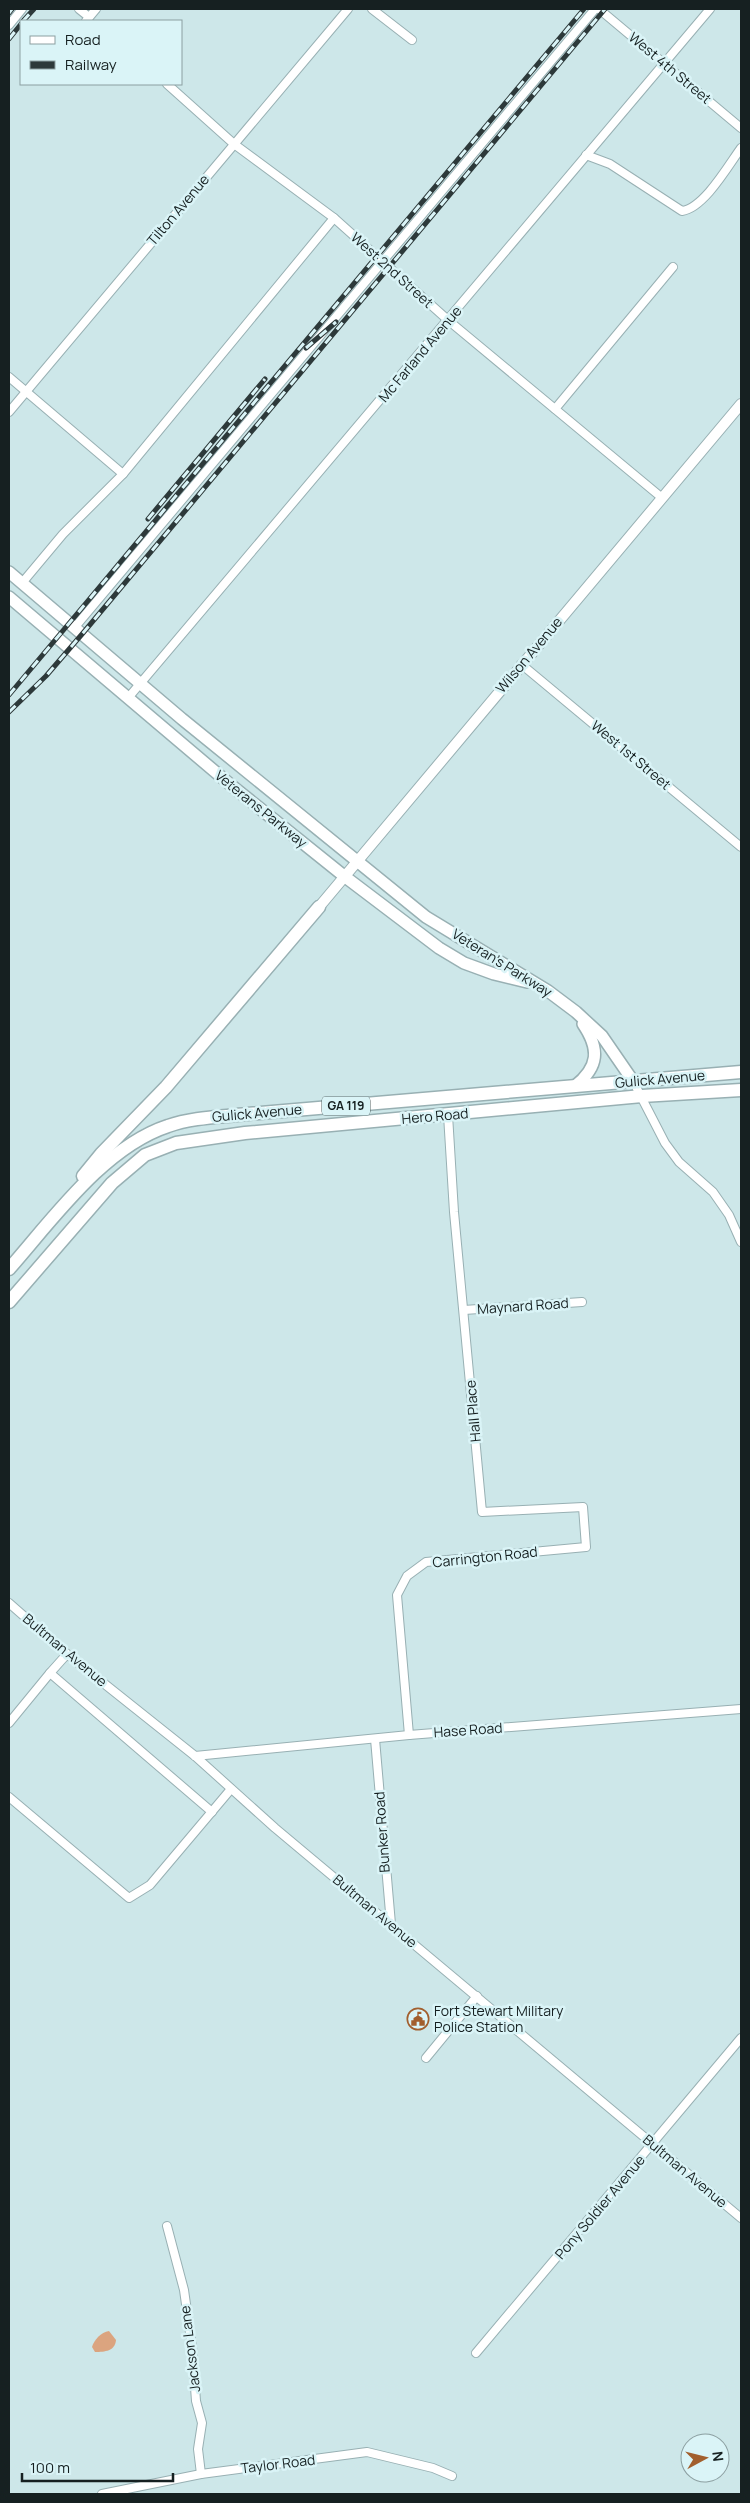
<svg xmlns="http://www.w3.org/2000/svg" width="750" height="2503" font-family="Manrope,sans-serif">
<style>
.green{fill:#dba47f}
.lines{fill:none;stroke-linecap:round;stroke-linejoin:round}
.minor-casing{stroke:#98b0b3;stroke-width:10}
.tertiary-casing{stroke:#98b0b3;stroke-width:12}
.secondary-casing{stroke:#98b0b3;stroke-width:14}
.primary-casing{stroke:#98b0b3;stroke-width:15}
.minor{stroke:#fff;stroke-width:8}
.tertiary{stroke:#fff;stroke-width:10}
.secondary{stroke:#fff;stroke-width:11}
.primary{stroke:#fff;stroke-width:12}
.rail-casing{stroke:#2d393a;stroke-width:5}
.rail{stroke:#daf4f7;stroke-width:3;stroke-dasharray:9;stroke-linecap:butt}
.labels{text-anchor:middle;stroke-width:5;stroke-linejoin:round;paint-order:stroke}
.shield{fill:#daf4f7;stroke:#516061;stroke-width:1}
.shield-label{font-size:12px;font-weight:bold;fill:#162021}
.street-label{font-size:14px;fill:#162021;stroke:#daf4f7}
.poi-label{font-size:14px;fill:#162021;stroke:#daf4f7;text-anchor:start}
</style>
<rect width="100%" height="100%" fill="#cde7e9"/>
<!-- green -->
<path class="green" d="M109,2331L116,2340C115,2351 105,2352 95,2352L92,2347C94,2340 101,2332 109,2331Z"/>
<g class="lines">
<!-- minor casing -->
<g class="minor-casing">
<g id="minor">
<polyline points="79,9 89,17"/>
<polyline points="372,9 412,40"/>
<polyline points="599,9 741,128"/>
<polyline points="86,21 96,9"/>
<polyline points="9,25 22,9"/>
<polyline points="167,84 234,144 334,218 449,321 661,497"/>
<path d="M586,155L610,164L682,211C704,208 728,166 741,148"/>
<polyline points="9,377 123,474"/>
<polyline points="555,409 673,267"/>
<polyline points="9,412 348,9"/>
<polyline points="22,583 63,534 123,474 334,218"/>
<polyline points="75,627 595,9"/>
<polyline points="521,664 741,847"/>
<polyline points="128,698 710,9"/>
<polyline points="633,1081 665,1143 679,1162 713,1192 729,1215 741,1242"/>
<polyline points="464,1310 582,1302"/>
<polyline points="9,1603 67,1654 195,1756 275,1828 741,2218"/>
<polyline points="67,1654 50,1673 212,1812"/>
<polyline points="9,1723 50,1673"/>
<polyline points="409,1735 397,1595 407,1576 426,1562 586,1547 583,1507 482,1512 454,1212 448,1115"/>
<polyline points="375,1739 391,1924"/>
<polyline points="195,1756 409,1735 741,1709"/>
<polyline points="9,1797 129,1898 150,1885 231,1789"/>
<polyline points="426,2058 477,1996"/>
<polyline points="167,2226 184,2290 192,2347 196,2401 202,2423 198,2449 201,2474"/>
<polyline points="476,2353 741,2038"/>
<polyline points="102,2494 201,2474 367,2452 433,2468 452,2476"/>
</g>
</g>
<!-- tertiary casing -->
<g class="tertiary-casing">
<polyline id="tertiary" points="319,907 741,404"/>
</g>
<!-- secondary casing -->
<g class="secondary-casing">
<g id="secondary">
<polyline points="9,572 182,719 426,917 548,991 576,1012 602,1036 633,1081"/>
<polyline points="9,597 232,786 344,876 439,948 464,963 494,974 527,982"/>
<path d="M575,1086C599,1067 600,1049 583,1024"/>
</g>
</g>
<!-- primary casing -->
<g class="primary-casing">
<g id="primary">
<polyline points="83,1176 101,1154 166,1087 319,907"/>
<path d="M9,1269C53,1219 104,1147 168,1126C193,1117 221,1117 247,1114L741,1072"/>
<polyline points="9,1302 112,1183 145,1155 176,1143 245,1133 642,1096 741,1090"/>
</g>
</g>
<!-- minor -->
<use href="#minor" class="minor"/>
<!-- tertiary -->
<use href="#tertiary" class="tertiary"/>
<!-- secondary -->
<use href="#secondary" class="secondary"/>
<!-- primary -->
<use href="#primary" class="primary"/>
<!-- rail casing -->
<g class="rail-casing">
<g id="rail">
<polyline points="9,13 12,9"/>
<polyline points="23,21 34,9"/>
<polyline points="9,39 21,24"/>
<polyline points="306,348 336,322"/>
<polyline points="148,519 265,379"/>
<polyline points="9,695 584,9"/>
<polyline points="9,712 46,676 83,633 605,9"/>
</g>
</g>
<!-- rail -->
<use href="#rail" class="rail"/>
</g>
<!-- icons -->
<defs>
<g id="civic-ring" transform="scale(1.125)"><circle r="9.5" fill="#daf4f7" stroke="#a25f2e" stroke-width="1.5"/><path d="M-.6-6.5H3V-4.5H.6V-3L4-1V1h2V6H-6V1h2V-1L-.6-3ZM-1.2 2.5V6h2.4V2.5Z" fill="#a25f2e"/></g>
</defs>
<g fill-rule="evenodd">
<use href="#civic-ring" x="418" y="2019"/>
</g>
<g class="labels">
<!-- shield labels -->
<rect class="shield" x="322" y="1096.5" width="48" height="19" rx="4"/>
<g class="shield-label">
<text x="346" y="1110">GA 119</text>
</g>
<!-- street labels -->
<g class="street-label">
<text transform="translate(670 68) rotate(40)" y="5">West 4th Street</text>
<text transform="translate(178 210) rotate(-50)" y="5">Tilton Avenue</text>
<text transform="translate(392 270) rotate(42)" y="5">West 2nd Street</text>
<text transform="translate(420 354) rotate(-50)" y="5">Mc Farland Avenue</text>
<text transform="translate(529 655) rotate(-50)" y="5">Wilson Avenue</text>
<text transform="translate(631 755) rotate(40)" y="5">West 1st Street</text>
<text transform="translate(261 809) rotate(39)" y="5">Veterans Parkway</text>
<text transform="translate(502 963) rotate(32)" y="5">Veteran's Parkway</text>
<text transform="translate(660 1079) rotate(-5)" y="5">Gulick Avenue</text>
<text transform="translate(257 1113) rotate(-5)" y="5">Gulick Avenue</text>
<text transform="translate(435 1116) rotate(-5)" y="5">Hero Road</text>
<text transform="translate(523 1306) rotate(-4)" y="5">Maynard Road</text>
<text transform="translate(473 1411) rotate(-95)" y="5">Hall Place</text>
<text transform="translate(485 1557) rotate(-6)" y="5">Carrington Road</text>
<text transform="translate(65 1650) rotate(40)" y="5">Bultman Avenue</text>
<text transform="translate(468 1730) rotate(-4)" y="5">Hase Road</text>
<text transform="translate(382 1832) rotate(-94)" y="5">Bunker Road</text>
<text transform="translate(375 1911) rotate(40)" y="5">Bultman Avenue</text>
<text transform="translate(685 2171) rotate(40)" y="5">Bultman Avenue</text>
<text transform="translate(600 2207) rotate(-50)" y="5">Pony Soldier Avenue</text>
<text transform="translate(190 2349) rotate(-97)" y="5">Jackson Lane</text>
<text transform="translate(278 2464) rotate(-7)" y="5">Taylor Road</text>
</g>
<!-- poi labels -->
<g class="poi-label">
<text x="434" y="2016">Fort Stewart Military<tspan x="434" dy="16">Police Station</tspan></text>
</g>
</g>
<!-- border -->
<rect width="750" height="2503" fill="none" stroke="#162021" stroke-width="20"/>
<!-- legend -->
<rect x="20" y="20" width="162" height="65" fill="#daf4f7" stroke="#8c9fa1"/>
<rect x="30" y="36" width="25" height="8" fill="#ffffff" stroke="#8c9fa1"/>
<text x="65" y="45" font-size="15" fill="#162021">Road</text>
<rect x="30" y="61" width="25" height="8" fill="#2d393a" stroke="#8c9fa1"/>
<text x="65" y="70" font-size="15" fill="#162021">Railway</text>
<!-- north arrow -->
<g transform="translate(705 2458) rotate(83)"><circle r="24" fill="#daf4f7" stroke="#8c9fa1"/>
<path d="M0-4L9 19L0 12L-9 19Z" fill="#a25f2e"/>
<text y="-8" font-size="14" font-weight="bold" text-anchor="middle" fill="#162021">N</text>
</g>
<!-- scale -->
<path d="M22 2473v8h151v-8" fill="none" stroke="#162021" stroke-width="2.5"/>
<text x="30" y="2473" font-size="15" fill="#162021" stroke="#daf4f7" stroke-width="4" paint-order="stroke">100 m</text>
</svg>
